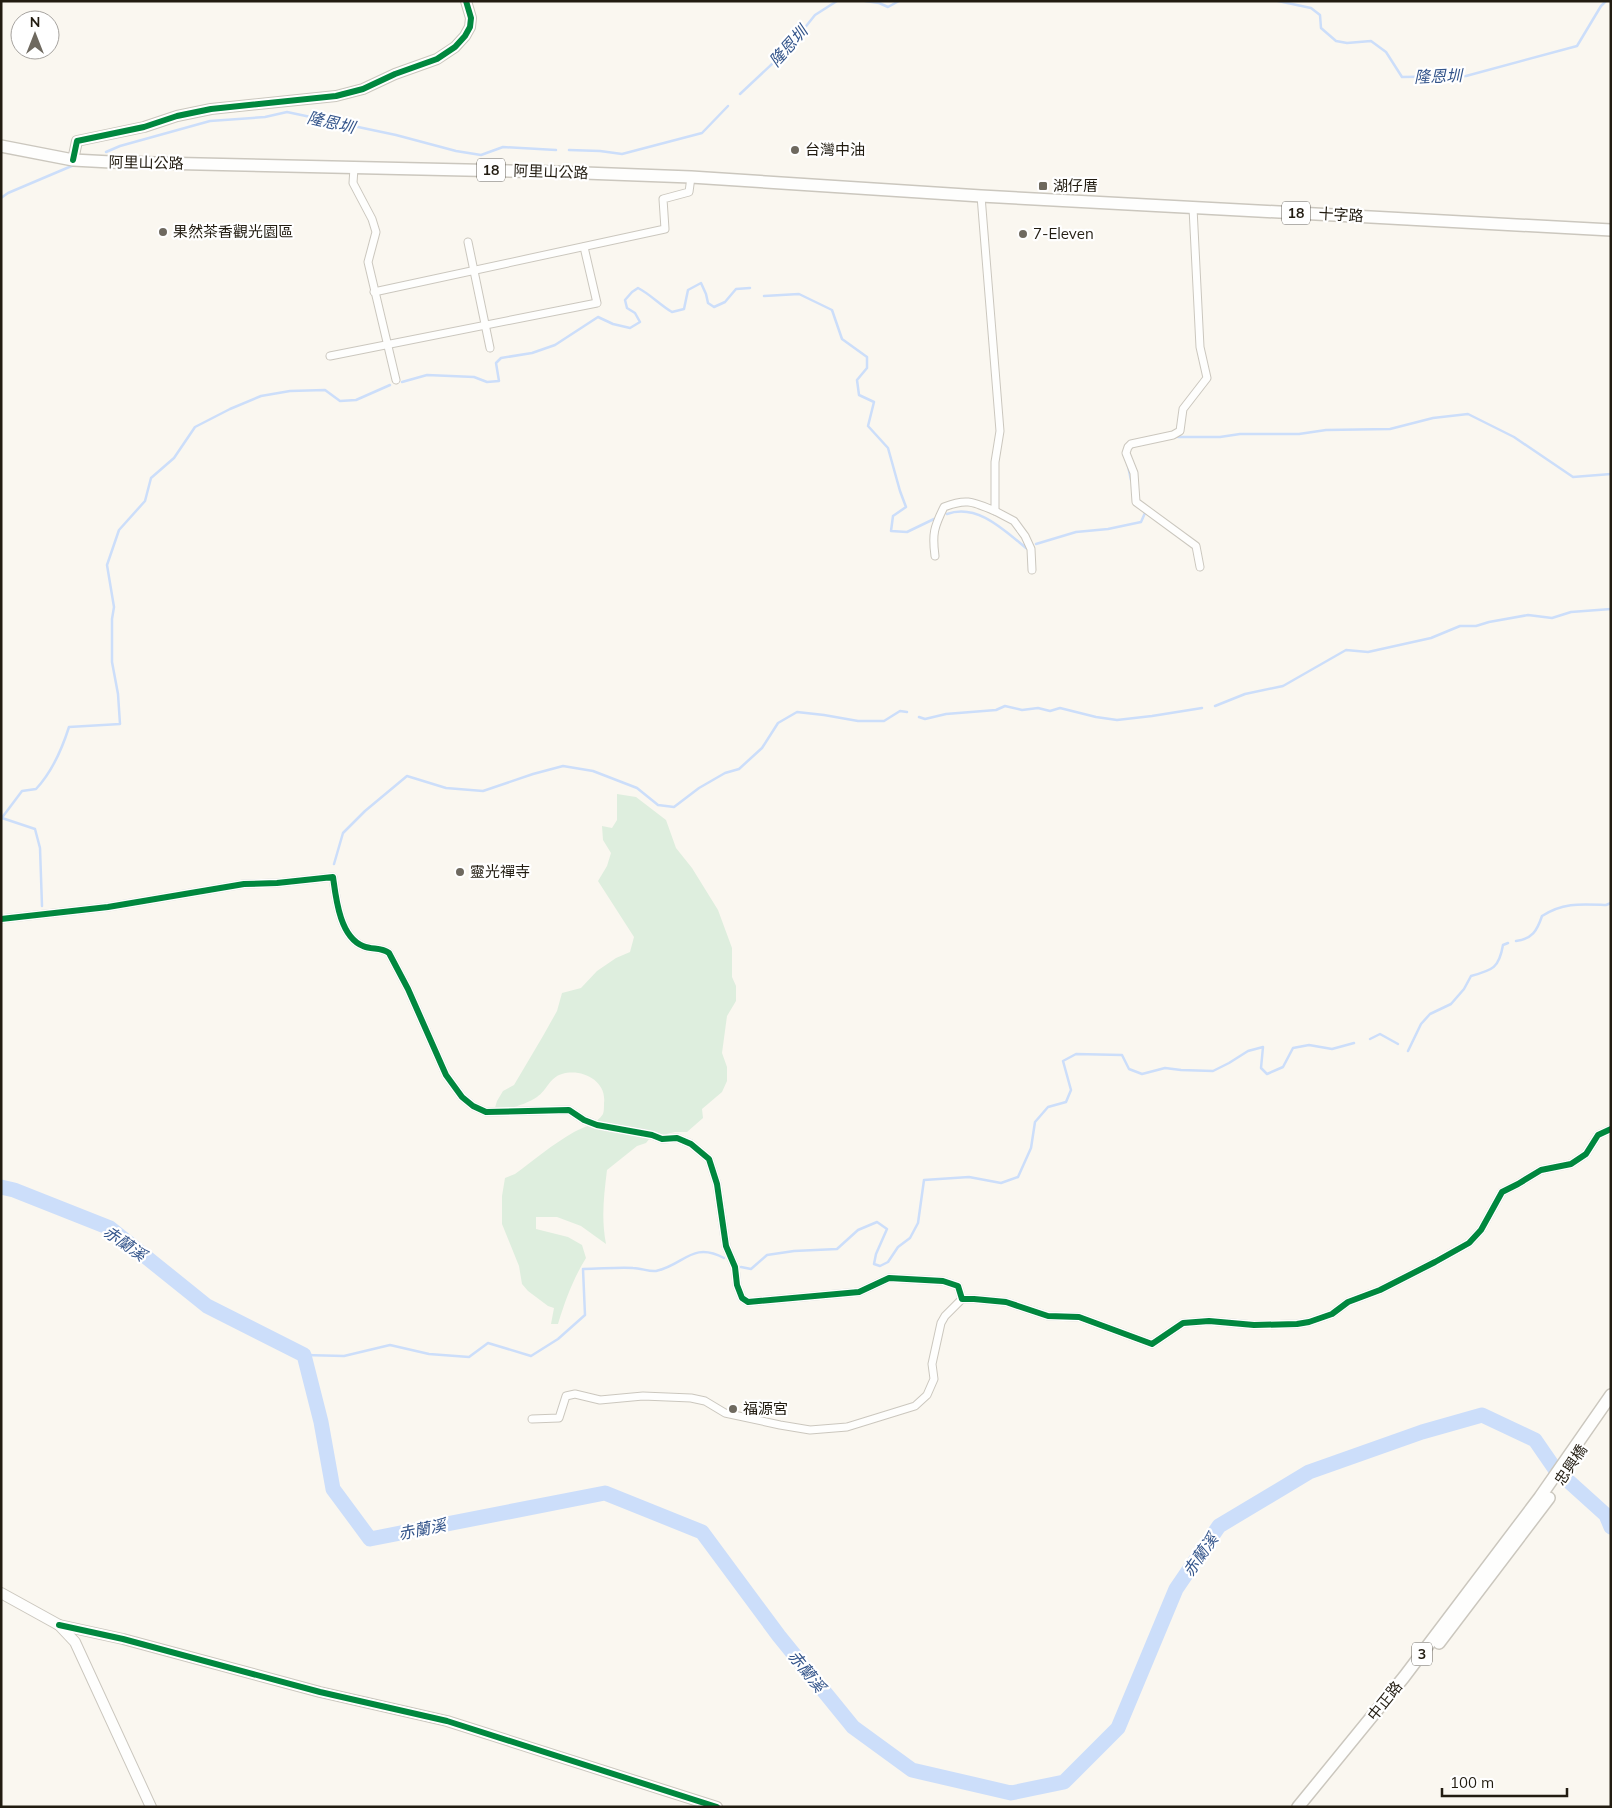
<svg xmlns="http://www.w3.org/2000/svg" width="1612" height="1808" font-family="Mulish,'Noto Sans TC',sans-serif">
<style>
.green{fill:#deeede}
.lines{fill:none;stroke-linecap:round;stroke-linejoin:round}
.stream{stroke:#ccdefa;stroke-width:2.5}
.river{stroke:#ccdefa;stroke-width:15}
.street-casing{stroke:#cbc7be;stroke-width:9}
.secondary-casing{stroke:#cbc7be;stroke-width:12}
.primary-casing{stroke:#cbc7be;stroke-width:14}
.street{stroke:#fefefd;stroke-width:7}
.secondary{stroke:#fefefd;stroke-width:10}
.primary{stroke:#fefefd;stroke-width:11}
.cycleway-casing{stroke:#fff;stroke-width:9}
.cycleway{stroke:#00873e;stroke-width:6}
.poi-dot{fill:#6e695f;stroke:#fff;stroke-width:2}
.labels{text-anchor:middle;stroke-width:4.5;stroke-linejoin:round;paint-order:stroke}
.shield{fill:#fff;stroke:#646058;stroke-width:1}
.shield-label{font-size:14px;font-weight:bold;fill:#221c11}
.poi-label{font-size:15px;fill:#221c11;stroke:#fff;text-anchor:start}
.street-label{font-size:15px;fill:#221c11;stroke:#fff}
.water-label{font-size:16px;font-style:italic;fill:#34558b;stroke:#fff}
</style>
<rect width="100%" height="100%" fill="#faf7f0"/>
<!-- green -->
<path class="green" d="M617,794L636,797L666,820L676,848L692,868L718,910L732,948V977L736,986V1001L727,1016L722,1053L727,1067V1081L722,1092L702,1109L703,1118L687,1132H675L650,1138L646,1143L637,1146L607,1170C604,1195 601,1218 606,1244L581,1226L557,1217H536V1229L568,1237L582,1245L586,1258C573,1279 565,1301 558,1324H551L554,1308L548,1306L528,1291L522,1284L519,1266L502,1224V1196L505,1178L515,1174C534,1160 553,1144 574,1132C583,1127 597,1124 603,1114C604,1112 604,1106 604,1103C607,1081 582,1068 562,1074C550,1077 547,1090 537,1097C527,1104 507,1110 494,1111L497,1101L503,1091L514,1085L543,1036L557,1011L562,993L581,988L597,971L616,958L630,952L634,937L598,881L607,866L611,853L603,840L602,826L612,828L617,820Z"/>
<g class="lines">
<!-- stream -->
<g class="stream">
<polyline points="865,1 879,3 888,7 899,1"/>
<polyline points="1278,1 1311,8 1320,15 1321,28 1336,41 1347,43 1371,41 1386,52 1402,77 1466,76 1577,46 1601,6 1606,1"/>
<polyline points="740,94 787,50 815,15 837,1"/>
<polyline points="569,150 600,151 622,154 702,133 728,106"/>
<polyline points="106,152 120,146 210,121 265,117 287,112 396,135 456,151 481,155 503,147 556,150"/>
<polyline points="1,198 8,193 74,165"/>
<polyline points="764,296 799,294 832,310 842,339 867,357 867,368 857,380 859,395 874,402 868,426 888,448 900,491 906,507 893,516 891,531 907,532 934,519"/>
<path d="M402,382L427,375L474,377L487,382L499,381L496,363L501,358L532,353L555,345L598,317L613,324L630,328L640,322L635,313L627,308L625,300L632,292L638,288C650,294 660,305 672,312L684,309L688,290L701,283L706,294L708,303L714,307L725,302L736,289L750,288"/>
<polyline points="1178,437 1220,437 1240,434 1299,434 1326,430 1390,429 1433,418 1468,414 1514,437 1573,477 1611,474"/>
<polyline points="1128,466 1131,480"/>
<path d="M947,514C977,503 1004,530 1026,548"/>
<polyline points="1036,544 1076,532 1108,529 1141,522 1145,513 1143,510"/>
<polyline points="1215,706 1245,694 1283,686 1346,650 1368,652 1431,638 1460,626 1476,626 1489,622 1528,615 1552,618 1571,612 1611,609"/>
<polyline points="919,717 925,719 946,714 996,710 1005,706 1022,710 1038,708 1050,711 1060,708 1096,717 1117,720 1152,716 1202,708"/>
<polyline points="2,818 35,829 40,848 42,906"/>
<path d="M1,819L22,791L36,789C52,772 62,749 69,727L120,724L118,694L112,662V619L114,607L107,565L119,530L145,501L151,478L174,458L195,427L230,409L261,396L290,391L325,390L340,401L356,400L390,385"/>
<polyline points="334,864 343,833 365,811 407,776 446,788 483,791 533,774 563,766 593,771 637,788 658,805 674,807 699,788 725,773 739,769 762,748 778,723 797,712 824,715 858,721 884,721 900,711 907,712"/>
<path d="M1516,941C1532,939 1537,931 1542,916C1563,902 1582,904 1606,905L1611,903"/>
<polyline points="1370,1039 1380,1034 1398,1044"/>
<path d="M1408,1051L1421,1024L1430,1014L1451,1004L1464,989L1471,976C1493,970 1499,968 1503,945L1508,943"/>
<polyline points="741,1267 751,1269 767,1255 794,1251 837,1249 858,1230 877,1222 887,1229 876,1254 874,1264 880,1266 888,1262 898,1247 910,1238 918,1223 924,1180 969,1177 1001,1183 1018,1177 1031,1148 1035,1122 1048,1107 1066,1102 1071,1090 1063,1061 1076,1054 1122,1055 1129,1069 1142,1074 1165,1068 1181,1070 1213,1071 1229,1063 1248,1051 1263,1047 1261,1068 1267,1074 1283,1067 1293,1048 1309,1045 1332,1049 1354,1043"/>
<path d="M304,1355L344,1356L390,1345L429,1354L469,1357L488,1343L531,1356L558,1339L585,1315L583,1269C600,1269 617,1267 633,1268C641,1268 649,1272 656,1271C684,1265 692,1241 724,1258"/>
</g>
<!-- river -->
<polyline class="river" points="1,1187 14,1190 110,1228 207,1306 304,1355 321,1422 333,1489 370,1539 605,1493 702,1532 779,1636 853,1727 912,1770 1011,1793 1064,1782 1118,1728 1176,1589 1219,1526 1309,1472 1422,1432 1482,1415 1535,1440 1555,1469 1606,1515 1611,1527"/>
<!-- street casing -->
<g class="street-casing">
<g id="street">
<polyline points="354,168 353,183 372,219 376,232 368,262 396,380"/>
<polyline points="1193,208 1200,347 1207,378 1183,409 1180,431 1173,435 1131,444 1128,447 1126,453 1134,473 1136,502 1196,546 1200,567"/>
<polyline points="468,242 490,348"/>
<polyline points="374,292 665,229 663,199 689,192 691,177"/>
<polyline points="330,356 597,303 584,247"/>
<polyline points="995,511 1014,521 1025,536 1031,549 1032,570"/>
<path d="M935,556C932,534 934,527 944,507C967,498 973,502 995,511V462L1000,431L981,196"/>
<path d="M1,919L108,907L244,884L277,883L333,877C336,899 340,937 363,946C372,950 381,947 389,953L408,989L446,1075L462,1097L473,1106L486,1112L569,1110L584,1120L597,1125L652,1135L662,1139L677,1138L691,1144L709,1159L717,1184L726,1246L735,1267L737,1285L742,1298L748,1302L859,1292L889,1278L943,1281L958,1286L962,1299H974L1006,1302L1048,1316L1079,1317L1152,1344L1183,1323L1209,1321L1254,1325L1297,1324L1309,1322L1332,1314L1348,1302L1380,1290L1435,1262L1469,1243L1481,1230L1502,1192L1518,1184L1541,1170L1571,1164L1586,1154L1598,1135L1611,1129"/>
<polyline points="532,1419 559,1418 566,1396 575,1394 600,1400 643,1396 691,1398 705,1401 725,1413 780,1425 810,1430 847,1427 915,1406 927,1395 934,1379 932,1364 941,1323 945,1316 962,1299"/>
</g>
</g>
<!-- secondary casing -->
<g class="secondary-casing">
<g id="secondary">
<polyline points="73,160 77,141 144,127 177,116 211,109 336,96 363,89 395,74 437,59 455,47 465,36 470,27 471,18 466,1"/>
<polyline points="1,1593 59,1625 75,1642 151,1807"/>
<polyline points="59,1625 123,1639 320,1692 447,1721 717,1807"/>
</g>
</g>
<!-- primary casing -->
<g class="primary-casing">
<g id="primary">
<polyline points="1,146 73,160 111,162 558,172 691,177 981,196 1611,230"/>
<polyline points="1439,1643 1549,1498"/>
<polyline points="1298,1807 1404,1677 1540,1497 1611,1395"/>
</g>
</g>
<!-- street -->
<use href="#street" class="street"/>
<!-- secondary -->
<use href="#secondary" class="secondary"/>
<!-- primary -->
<use href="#primary" class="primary"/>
<!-- cycleway casing -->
<g class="cycleway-casing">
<g id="cycleway">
<polyline points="73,160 77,141 144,127 177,116 211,109 336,96 363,89 395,74 437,59 455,47 465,36 470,27 471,18 466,1"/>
<path d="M1,919L108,907L244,884L277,883L333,877C336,899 340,937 363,946C372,950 381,947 389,953L408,989L446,1075L462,1097L473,1106L486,1112L569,1110L584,1120L597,1125L652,1135L662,1139L677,1138L691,1144L709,1159L717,1184L726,1246L735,1267L737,1285L742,1298L748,1302L859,1292L889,1278L943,1281L958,1286L962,1299H974L1006,1302L1048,1316L1079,1317L1152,1344L1183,1323L1209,1321L1254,1325L1297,1324L1309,1322L1332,1314L1348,1302L1380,1290L1435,1262L1469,1243L1481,1230L1502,1192L1518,1184L1541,1170L1571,1164L1586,1154L1598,1135L1611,1129"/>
<polyline points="59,1625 123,1639 320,1692 447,1721 717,1807"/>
</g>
</g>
<!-- cycleway -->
<use href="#cycleway" class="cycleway"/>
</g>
<!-- markers -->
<g class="poi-dot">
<circle cx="795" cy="150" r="5"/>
<rect x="1038" y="181" width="10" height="10" rx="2.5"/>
<circle cx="163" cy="232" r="5"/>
<circle cx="1023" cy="234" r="5"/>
<circle cx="460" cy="872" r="5"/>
<circle cx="733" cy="1409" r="5"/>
</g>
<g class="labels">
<!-- shield labels -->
<g class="shield">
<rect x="477" y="158.5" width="28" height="23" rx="4"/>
<rect x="1282" y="201.5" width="28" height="23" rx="4"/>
<rect x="1412" y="1642.5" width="20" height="23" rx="4"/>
</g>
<g class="shield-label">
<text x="491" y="175">18</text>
<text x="1296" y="218">18</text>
<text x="1422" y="1659">3</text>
</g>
<!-- poi labels -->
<g class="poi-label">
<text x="805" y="155">台灣中油</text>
<text x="1053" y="191">湖仔厝</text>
<text x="173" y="237">果然茶香觀光園區</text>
<text x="1033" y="239">7-Eleven</text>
<text x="470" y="877">靈光禪寺</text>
<text x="743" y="1414">福源宮</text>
</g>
<!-- street labels -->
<g class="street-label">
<text transform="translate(146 163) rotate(1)" y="5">阿里山公路</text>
<text transform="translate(551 172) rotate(2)" y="5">阿里山公路</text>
<text transform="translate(1341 215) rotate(3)" y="5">十字路</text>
<text transform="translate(1571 1465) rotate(-56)" y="5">忠興橋</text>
<text transform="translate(1385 1701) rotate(-51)" y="5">中正路</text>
</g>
<!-- water labels -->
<g class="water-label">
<text transform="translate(788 46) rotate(-48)" y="6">隆恩圳</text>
<text transform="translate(1438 76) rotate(-2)" y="6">隆恩圳</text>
<text transform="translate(331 122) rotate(13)" y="6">隆恩圳</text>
<text transform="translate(125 1243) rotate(35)" y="6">赤蘭溪</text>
<text transform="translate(422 1529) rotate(-11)" y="6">赤蘭溪</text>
<text transform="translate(1200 1555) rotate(-55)" y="6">赤蘭溪</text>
<text transform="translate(807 1671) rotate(51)" y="6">赤蘭溪</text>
</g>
</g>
<!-- border -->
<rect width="1612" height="1808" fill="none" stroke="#221c11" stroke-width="5"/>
<!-- north arrow -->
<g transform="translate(35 35)"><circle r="24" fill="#ffffff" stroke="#a7a4a0"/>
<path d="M0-4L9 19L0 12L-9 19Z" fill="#6e695f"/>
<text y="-8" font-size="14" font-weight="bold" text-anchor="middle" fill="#221c11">N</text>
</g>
<!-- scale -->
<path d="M1442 1788v8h125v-8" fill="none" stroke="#221c11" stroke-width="2.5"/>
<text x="1450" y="1788" font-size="15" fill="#221c11" stroke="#ffffff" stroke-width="4" paint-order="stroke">100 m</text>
</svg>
